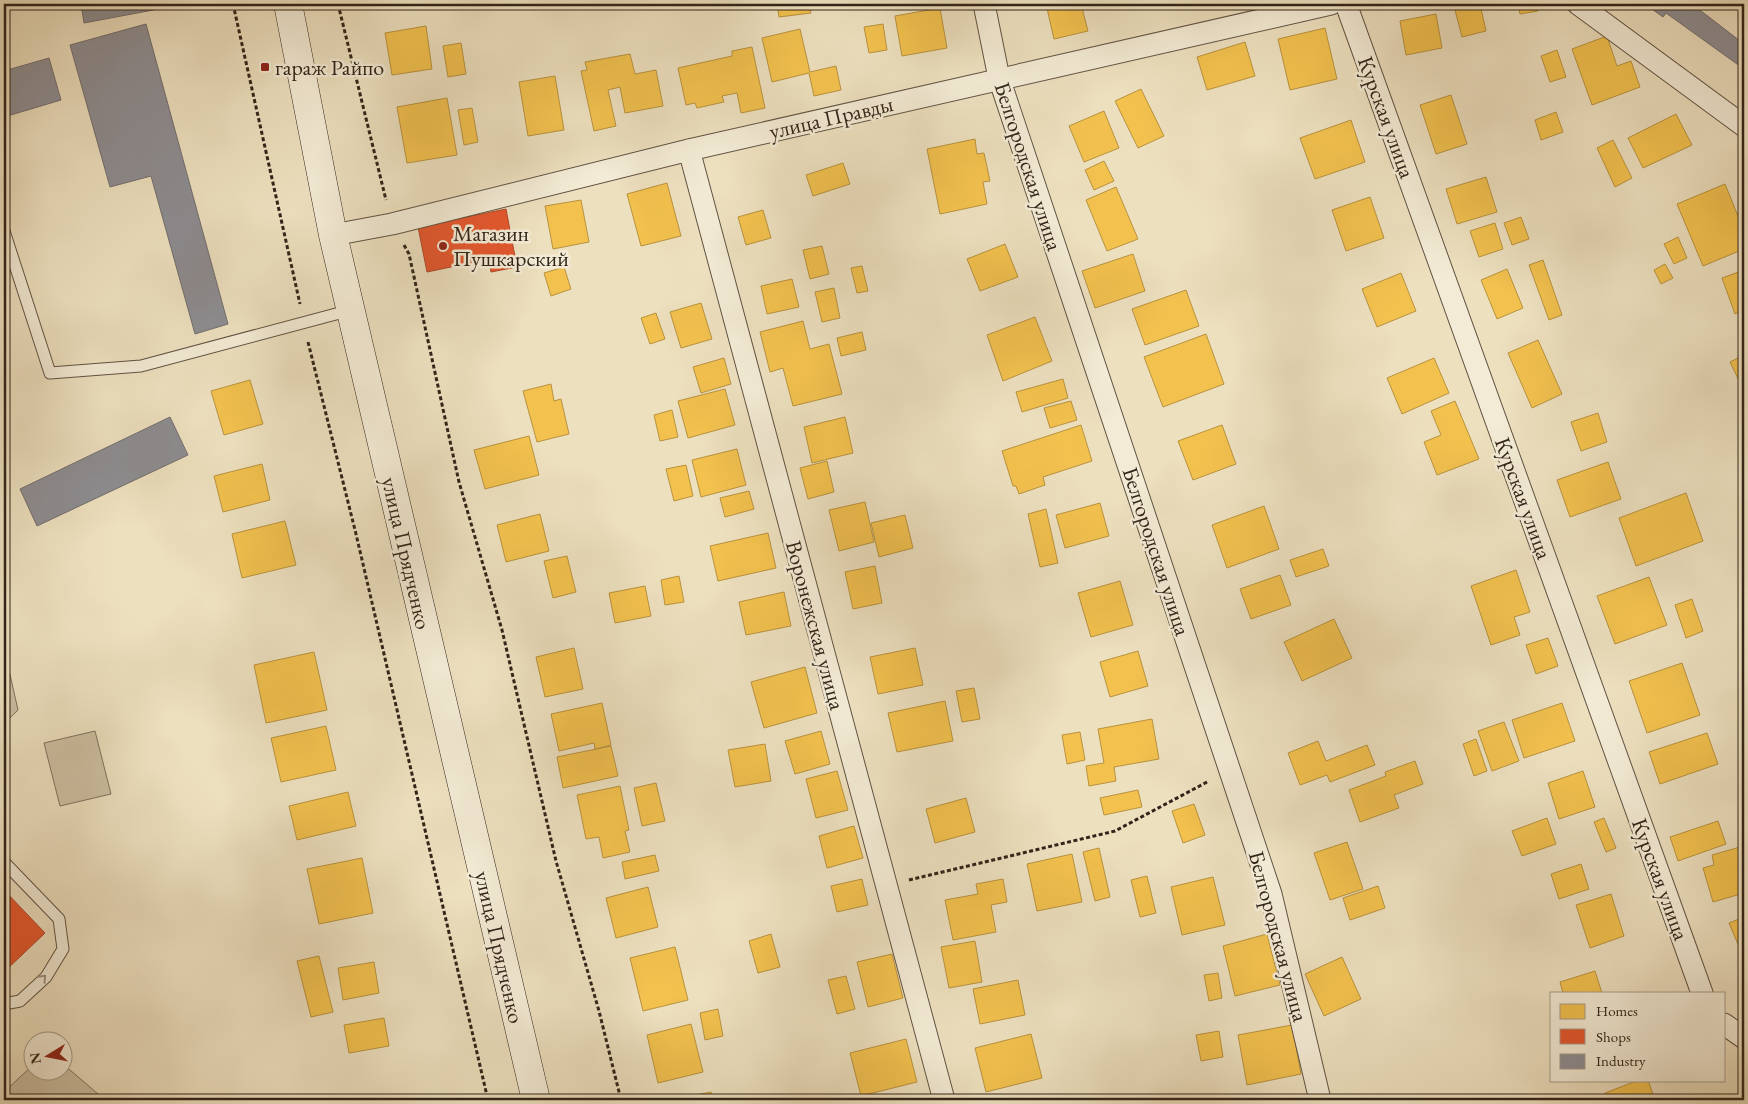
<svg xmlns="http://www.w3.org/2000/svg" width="1748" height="1104" font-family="'EB Garamond',serif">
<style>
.green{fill:#cdc0a3;stroke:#80725e}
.homes{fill:#f2c14e;stroke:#b8923e}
.shops{fill:#e4572e;stroke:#af4828}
.industry{fill:#8d8d92;stroke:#726e6e}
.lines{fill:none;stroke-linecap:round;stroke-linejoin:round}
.lane-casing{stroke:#615343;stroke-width:13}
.street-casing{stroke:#615343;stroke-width:23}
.secondary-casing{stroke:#32241a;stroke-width:29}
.path{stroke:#32241a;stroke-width:3;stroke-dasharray:4 2.5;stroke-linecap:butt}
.lane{stroke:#f3ebd5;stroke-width:11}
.street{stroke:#f3ebd5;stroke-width:21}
.secondary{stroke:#f3ebd5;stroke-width:28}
.oneway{stroke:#9c9181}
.poi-dot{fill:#8f2418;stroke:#f3ebd5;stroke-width:2}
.labels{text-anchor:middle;stroke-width:5;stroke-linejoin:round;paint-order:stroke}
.poi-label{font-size:22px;fill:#32241a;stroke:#f3ebd5;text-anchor:start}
.street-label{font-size:22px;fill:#32241a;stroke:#f3ebd5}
</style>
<rect width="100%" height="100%" fill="#ede0bf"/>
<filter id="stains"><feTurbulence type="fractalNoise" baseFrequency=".004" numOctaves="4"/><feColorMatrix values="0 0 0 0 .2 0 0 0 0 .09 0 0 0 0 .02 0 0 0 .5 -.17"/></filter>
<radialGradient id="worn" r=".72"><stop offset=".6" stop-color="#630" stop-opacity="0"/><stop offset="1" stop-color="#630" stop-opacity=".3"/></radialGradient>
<!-- green -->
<g class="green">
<polygon points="4,648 18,710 4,724"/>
<polygon points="95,731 111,794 60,806 44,743"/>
<polygon points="63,1064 105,1100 4,1100 4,1092 32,1066 32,1072 62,1072"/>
</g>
<!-- homes -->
<g class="homes">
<polygon points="777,4 809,4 811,13 779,17"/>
<polygon points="1046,4 1081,4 1088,31 1054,39"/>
<polygon points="1480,4 1486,31 1462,37 1455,10"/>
<polygon points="1518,4 1537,4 1538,11 1520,14"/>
<polygon points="940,8 947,48 902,56 895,16"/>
<polygon points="1436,14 1442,48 1406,55 1400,21"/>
<polygon points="883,24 887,50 869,53 864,27"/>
<polygon points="426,26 432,69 392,75 385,33"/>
<polygon points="1325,28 1337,79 1290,90 1278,39"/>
<polygon points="800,29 810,72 836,66 841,90 814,96 809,73 772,82 762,38"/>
<polygon points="1607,36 1617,66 1631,61 1640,87 1592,105 1572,49"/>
<polygon points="1245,42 1255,76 1207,90 1197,57"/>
<polygon points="461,43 466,74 448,77 443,46"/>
<polygon points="752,47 765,108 741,113 737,93 722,96 724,102 697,108 695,103 686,105 678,68 732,56 732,51"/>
<polygon points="1557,50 1566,77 1550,82 1541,56"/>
<polygon points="630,54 635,74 656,70 663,106 625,113 620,87 608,90 616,126 594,131 581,71 587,70 585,62"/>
<polygon points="555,76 564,130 528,136 519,82"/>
<polygon points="1141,89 1164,136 1138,148 1115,101"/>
<polygon points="1451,95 1467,144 1436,154 1420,105"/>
<polygon points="447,98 457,155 407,163 397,107"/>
<polygon points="472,108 478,142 464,145 458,110"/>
<polygon points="1104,111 1119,148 1084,162 1069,126"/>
<polygon points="1556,112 1563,132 1541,140 1535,120"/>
<polygon points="1676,114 1692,145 1643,168 1628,138"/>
<polygon points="1351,120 1365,162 1315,179 1300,138"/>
<polygon points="975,139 977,154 984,153 990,181 983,182 987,204 940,214 927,149"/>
<polygon points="1613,140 1632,178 1615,187 1597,148"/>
<polygon points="1104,161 1114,181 1094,190 1085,170"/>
<polygon points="843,163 850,184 813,196 806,175"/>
<polygon points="1486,177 1497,212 1457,224 1446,189"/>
<polygon points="667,183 681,236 641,246 627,194"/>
<polygon points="1725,184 1744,231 1744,249 1703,266 1677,204"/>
<polygon points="1116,187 1138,239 1107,251 1086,200"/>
<polygon points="1370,197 1384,238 1346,251 1332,210"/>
<polygon points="581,200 589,242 553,249 545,206"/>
<polygon points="763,210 771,238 746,245 738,217"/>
<polygon points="1521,217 1529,239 1512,245 1504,223"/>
<polygon points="1495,223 1503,249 1479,257 1470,231"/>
<polygon points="1678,237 1687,258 1674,264 1664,244"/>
<polygon points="1005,244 1018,277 980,291 967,259"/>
<polygon points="822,246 829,274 810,279 803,250"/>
<polygon points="1133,254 1145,291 1095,308 1082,271"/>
<polygon points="1543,260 1562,315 1549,320 1529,265"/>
<polygon points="1665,264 1673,278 1661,284 1654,270"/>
<polygon points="862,266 868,291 857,293 851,268"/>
<polygon points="564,267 571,289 551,296 544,273"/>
<polygon points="1507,269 1523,308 1497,319 1481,280"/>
<polygon points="1744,270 1744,310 1735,314 1722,278"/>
<polygon points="1401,273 1416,311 1377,327 1362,289"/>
<polygon points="792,279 799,307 767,314 761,286"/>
<polygon points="834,288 840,318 822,322 815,292"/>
<polygon points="1186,290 1199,326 1145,345 1132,309"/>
<polygon points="701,303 712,339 681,348 670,312"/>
<polygon points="656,313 665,339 650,344 641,318"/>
<polygon points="1035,317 1052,361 1003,381 987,335"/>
<polygon points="803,321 810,349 829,344 842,394 793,406 783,368 770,372 760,332"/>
<polygon points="862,332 866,350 841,356 837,338"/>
<polygon points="1206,334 1224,384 1163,407 1144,357"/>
<polygon points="1538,340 1562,394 1532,408 1508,353"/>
<polygon points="1744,355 1744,385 1742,387 1730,362"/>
<polygon points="724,358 731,384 701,393 693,367"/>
<polygon points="1434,358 1449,393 1402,414 1387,378"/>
<polygon points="1063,379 1068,398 1022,412 1016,392"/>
<polygon points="250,380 263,424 224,435 211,391"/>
<polygon points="551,384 554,401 561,399 569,434 537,442 523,391"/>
<polygon points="725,389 735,425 688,438 678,401"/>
<polygon points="1071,401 1077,420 1050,428 1044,408"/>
<polygon points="1455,401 1479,459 1437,475 1424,442 1441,435 1431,411"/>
<polygon points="672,410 678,437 660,441 654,415"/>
<polygon points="1598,413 1607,442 1581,451 1571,422"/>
<polygon points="845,417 853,453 812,463 804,427"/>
<polygon points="1081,425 1092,461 1043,477 1045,485 1019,494 1016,486 1013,486 1002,451"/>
<polygon points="1222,425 1236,464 1193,480 1178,441"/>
<polygon points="529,436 539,475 485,489 474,450"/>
<polygon points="737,449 746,485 701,497 692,460"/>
<polygon points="827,461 834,492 808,499 800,468"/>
<polygon points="1608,462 1621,499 1570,517 1557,480"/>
<polygon points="262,464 270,500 223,512 214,476"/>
<polygon points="686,465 693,496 674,501 666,469"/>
<polygon points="749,491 754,509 725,517 720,498"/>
<polygon points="1686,493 1703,541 1636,566 1619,518"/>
<polygon points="865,502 874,542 839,551 829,510"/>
<polygon points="1100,503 1109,536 1065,548 1056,515"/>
<polygon points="1264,506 1279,549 1227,568 1212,525"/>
<polygon points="1046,509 1058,563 1040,567 1028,514"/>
<polygon points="540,514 549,551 506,562 497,525"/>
<polygon points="905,515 913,548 879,557 871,523"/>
<polygon points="285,521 296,565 242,578 232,534"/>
<polygon points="768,533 776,568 718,581 710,546"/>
<polygon points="1323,549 1329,566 1296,577 1290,560"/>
<polygon points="567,556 576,592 553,598 544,561"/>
<polygon points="875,566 882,603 853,609 845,572"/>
<polygon points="1516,570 1530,612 1514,617 1520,635 1491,645 1471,586"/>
<polygon points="1280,575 1291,605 1251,619 1240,589"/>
<polygon points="679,576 684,602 665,605 661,580"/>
<polygon points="1649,577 1667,625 1615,644 1597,596"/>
<polygon points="1120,581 1133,625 1091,637 1078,593"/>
<polygon points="645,586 651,616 615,623 609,593"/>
<polygon points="784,592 791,626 746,635 739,602"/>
<polygon points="1692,599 1703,631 1686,638 1675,605"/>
<polygon points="1334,619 1352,658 1302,681 1284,642"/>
<polygon points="1548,638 1558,666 1536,674 1526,645"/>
<polygon points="574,648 583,689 545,697 536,657"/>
<polygon points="915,648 923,685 878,694 870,657"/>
<polygon points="1138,651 1148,686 1110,697 1100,662"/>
<polygon points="314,652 327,710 266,723 254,665"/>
<polygon points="1682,663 1700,715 1647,733 1629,681"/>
<polygon points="805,667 817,713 764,728 751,682"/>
<polygon points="974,688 980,719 962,722 956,691"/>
<polygon points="945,701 953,741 897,752 888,713"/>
<polygon points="602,703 611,745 595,749 594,743 559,751 551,714"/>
<polygon points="1562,703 1575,741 1524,758 1512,720"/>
<polygon points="1152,719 1159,759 1114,767 1116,781 1089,786 1086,766 1104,763 1098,729"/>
<polygon points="1504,722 1519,761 1492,771 1478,731"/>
<polygon points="326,726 336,770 281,782 271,738"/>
<polygon points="821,731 830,764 795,774 785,741"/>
<polygon points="1080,732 1085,760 1067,764 1062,735"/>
<polygon points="1707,733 1718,764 1660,784 1649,752"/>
<polygon points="1476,739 1487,771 1474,776 1463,744"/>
<polygon points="1318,741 1326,761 1367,745 1375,765 1330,782 1327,775 1300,785 1288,753"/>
<polygon points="765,744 771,781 735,787 728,750"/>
<polygon points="611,746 618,776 563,788 557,757"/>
<polygon points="1415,761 1423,784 1394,795 1399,808 1360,822 1349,790 1386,776 1385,772"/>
<polygon points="837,771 848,810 816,818 806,779"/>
<polygon points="1583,771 1595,807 1559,819 1548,783"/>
<polygon points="656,783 665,821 642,826 634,788"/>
<polygon points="620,786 629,830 625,831 630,852 603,858 599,837 586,839 577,795"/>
<polygon points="1138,790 1142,807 1104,815 1100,798"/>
<polygon points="348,792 356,826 297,840 289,806"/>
<polygon points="966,798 975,832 935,843 926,809"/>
<polygon points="1194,804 1205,835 1183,843 1172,811"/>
<polygon points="1547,818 1556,844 1522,856 1512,831"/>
<polygon points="1604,818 1616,848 1606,852 1594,822"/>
<polygon points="1718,821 1726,844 1678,861 1670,837"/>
<polygon points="854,826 863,858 827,868 819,836"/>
<polygon points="1347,842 1363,889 1330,900 1314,853"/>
<polygon points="1740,847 1744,860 1744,893 1713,902 1703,868 1714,865 1712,855"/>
<polygon points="1099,848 1110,897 1095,901 1083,852"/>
<polygon points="1072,854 1082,902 1037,911 1027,864"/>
<polygon points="655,855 659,871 625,879 622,862"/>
<polygon points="362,858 373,913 319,924 307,869"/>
<polygon points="1581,864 1589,889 1559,899 1551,874"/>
<polygon points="1147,876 1156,913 1140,917 1131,880"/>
<polygon points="1213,877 1225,925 1182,935 1171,887"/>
<polygon points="862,879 868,905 837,912 831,886"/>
<polygon points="1003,879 1007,902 991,905 996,932 953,940 945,900 978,894 976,884"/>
<polygon points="1378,886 1385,908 1350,920 1343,898"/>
<polygon points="648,887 658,927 616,938 606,898"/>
<polygon points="1611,894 1624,936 1590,948 1576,905"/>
<polygon points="1744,917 1744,955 1743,956 1729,923"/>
<polygon points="771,934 780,967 758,973 749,941"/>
<polygon points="1267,934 1280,985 1235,996 1223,946"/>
<polygon points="975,941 982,982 949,988 941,947"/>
<polygon points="675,947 688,1000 643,1011 630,958"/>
<polygon points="892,954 903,998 868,1007 857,962"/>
<polygon points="319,956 333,1012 311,1017 297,961"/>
<polygon points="1342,957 1361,999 1324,1016 1305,974"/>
<polygon points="374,962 379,993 343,1000 338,968"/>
<polygon points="1595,971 1602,993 1563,993 1560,982"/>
<polygon points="1218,973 1222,998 1209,1001 1204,975"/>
<polygon points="846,976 855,1009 837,1014 828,980"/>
<polygon points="1018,980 1025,1015 980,1024 973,989"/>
<polygon points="718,1009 723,1036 705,1040 700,1013"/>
<polygon points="384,1018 389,1046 349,1053 344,1025"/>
<polygon points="691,1024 703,1072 658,1083 647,1035"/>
<polygon points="1292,1025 1301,1074 1247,1085 1238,1035"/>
<polygon points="1219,1031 1223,1057 1201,1061 1196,1035"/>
<polygon points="1031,1034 1042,1078 986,1092 975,1048"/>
<polygon points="906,1039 917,1082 861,1096 850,1053"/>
<polygon points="1639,1080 1648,1080 1655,1100 1607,1100 1605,1093"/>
<polygon points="711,1092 713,1100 671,1100"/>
</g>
<!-- shops -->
<g class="shops">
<polygon points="506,209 517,267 491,272 489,259 427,272 418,227"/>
<polygon points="4,890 45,933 4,972"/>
</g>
<!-- industry -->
<g class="industry">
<polygon points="4,4 26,4 4,11"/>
<polygon points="81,4 185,4 84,23"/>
<polygon points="1645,4 1692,4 1744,44 1744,69 1666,13 1663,17"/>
<polygon points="146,24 228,324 195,334 151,176 110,187 70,45"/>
<polygon points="49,58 61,100 4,117 4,71"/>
<polygon points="170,417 188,455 37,526 20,489"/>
</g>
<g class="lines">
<!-- lane casing -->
<g class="lane-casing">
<g id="lane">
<polyline points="4,231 50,373 141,366 351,310"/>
<polyline points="4,862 59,919 63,949 46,977 20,1001 4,1004"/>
</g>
</g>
<!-- street casing -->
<g class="street-casing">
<g id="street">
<polyline points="984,4 999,78 1271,894 1320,1100"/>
<polyline points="1346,4 1702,993"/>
<polyline points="1578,4 1744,126"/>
<polyline points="689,150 944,1100"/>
<polyline points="333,235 392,224 689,150 1331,4"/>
<polyline points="1724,1024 1744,1038"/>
</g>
</g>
<!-- secondary casing -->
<g class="secondary-casing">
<polyline id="secondary" points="288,4 333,235 536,1100"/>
</g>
<!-- path -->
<g class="path">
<polyline points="233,4 300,304"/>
<polyline points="338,4 386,200"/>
<polyline points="404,245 409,254 459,482 502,630 556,861 599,1011 621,1100"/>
<polyline points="308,342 356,534 488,1100"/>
<polyline points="909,880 1115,831 1209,781"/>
</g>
<!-- lane -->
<use href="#lane" class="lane"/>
<!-- street -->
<use href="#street" class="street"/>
<!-- secondary -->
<use href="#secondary" class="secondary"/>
</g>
<!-- one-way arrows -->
<defs><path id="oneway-chevron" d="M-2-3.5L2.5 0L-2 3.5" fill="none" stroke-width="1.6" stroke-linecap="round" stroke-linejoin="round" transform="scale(1.25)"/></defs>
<use class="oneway" href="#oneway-chevron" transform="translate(43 978) rotate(-47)"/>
<!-- markers -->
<g class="poi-dot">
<rect x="260" y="62" width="10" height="10" rx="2.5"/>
<circle cx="443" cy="246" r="5"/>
</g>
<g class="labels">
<!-- poi labels -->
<g class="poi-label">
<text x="275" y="75">гараж Райпо</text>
<text x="453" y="241">Магазин<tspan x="453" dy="25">Пушкарский</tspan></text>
</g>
<!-- street labels -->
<g class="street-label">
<text transform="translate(831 117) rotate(-13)" y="8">улица Правды</text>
<text transform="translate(1387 117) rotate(70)" y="8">Курская улица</text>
<text transform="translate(1029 166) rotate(72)" y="8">Белгородская улица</text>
<text transform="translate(1524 498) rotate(70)" y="8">Курская улица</text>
<text transform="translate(1157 551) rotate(72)" y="8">Белгородская улица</text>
<text transform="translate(407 553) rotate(77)" y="8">улица Прядченко</text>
<text transform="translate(816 625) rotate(75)" y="8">Воронежская улица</text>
<text transform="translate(1661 879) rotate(70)" y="8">Курская улица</text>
<text transform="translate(1279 936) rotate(75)" y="8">Белгородская улица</text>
<text transform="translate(500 947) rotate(77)" y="8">улица Прядченко</text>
</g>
</g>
<!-- margin -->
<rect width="1748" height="1104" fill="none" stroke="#ede0bf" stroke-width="20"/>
<rect x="5" y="5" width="1738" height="1094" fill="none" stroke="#32241a" stroke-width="2.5"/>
<rect x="10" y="10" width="1728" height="1084" fill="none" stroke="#32241a"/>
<!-- legend -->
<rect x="1550" y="992" width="175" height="90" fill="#f3ebd5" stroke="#a69b8a"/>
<rect x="1560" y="1004" width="25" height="15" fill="#f2c14e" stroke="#a69b8a"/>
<text x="1596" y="1016" font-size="15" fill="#32241a">Homes</text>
<rect x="1560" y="1029" width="25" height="15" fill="#e4572e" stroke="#a69b8a"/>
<text x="1596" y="1042" font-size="15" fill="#32241a">Shops</text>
<rect x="1560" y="1054" width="25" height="15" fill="#8d8d92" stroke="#a69b8a"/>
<text x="1596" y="1066" font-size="15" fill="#32241a">Industry</text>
<!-- north arrow -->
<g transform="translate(48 1056) rotate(260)"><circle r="24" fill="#f3ebd5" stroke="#a69b8a"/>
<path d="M0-4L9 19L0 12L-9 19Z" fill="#8f2418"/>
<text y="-8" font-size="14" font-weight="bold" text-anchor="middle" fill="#32241a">N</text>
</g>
<rect width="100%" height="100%" filter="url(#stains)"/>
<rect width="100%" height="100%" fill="url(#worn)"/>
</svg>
